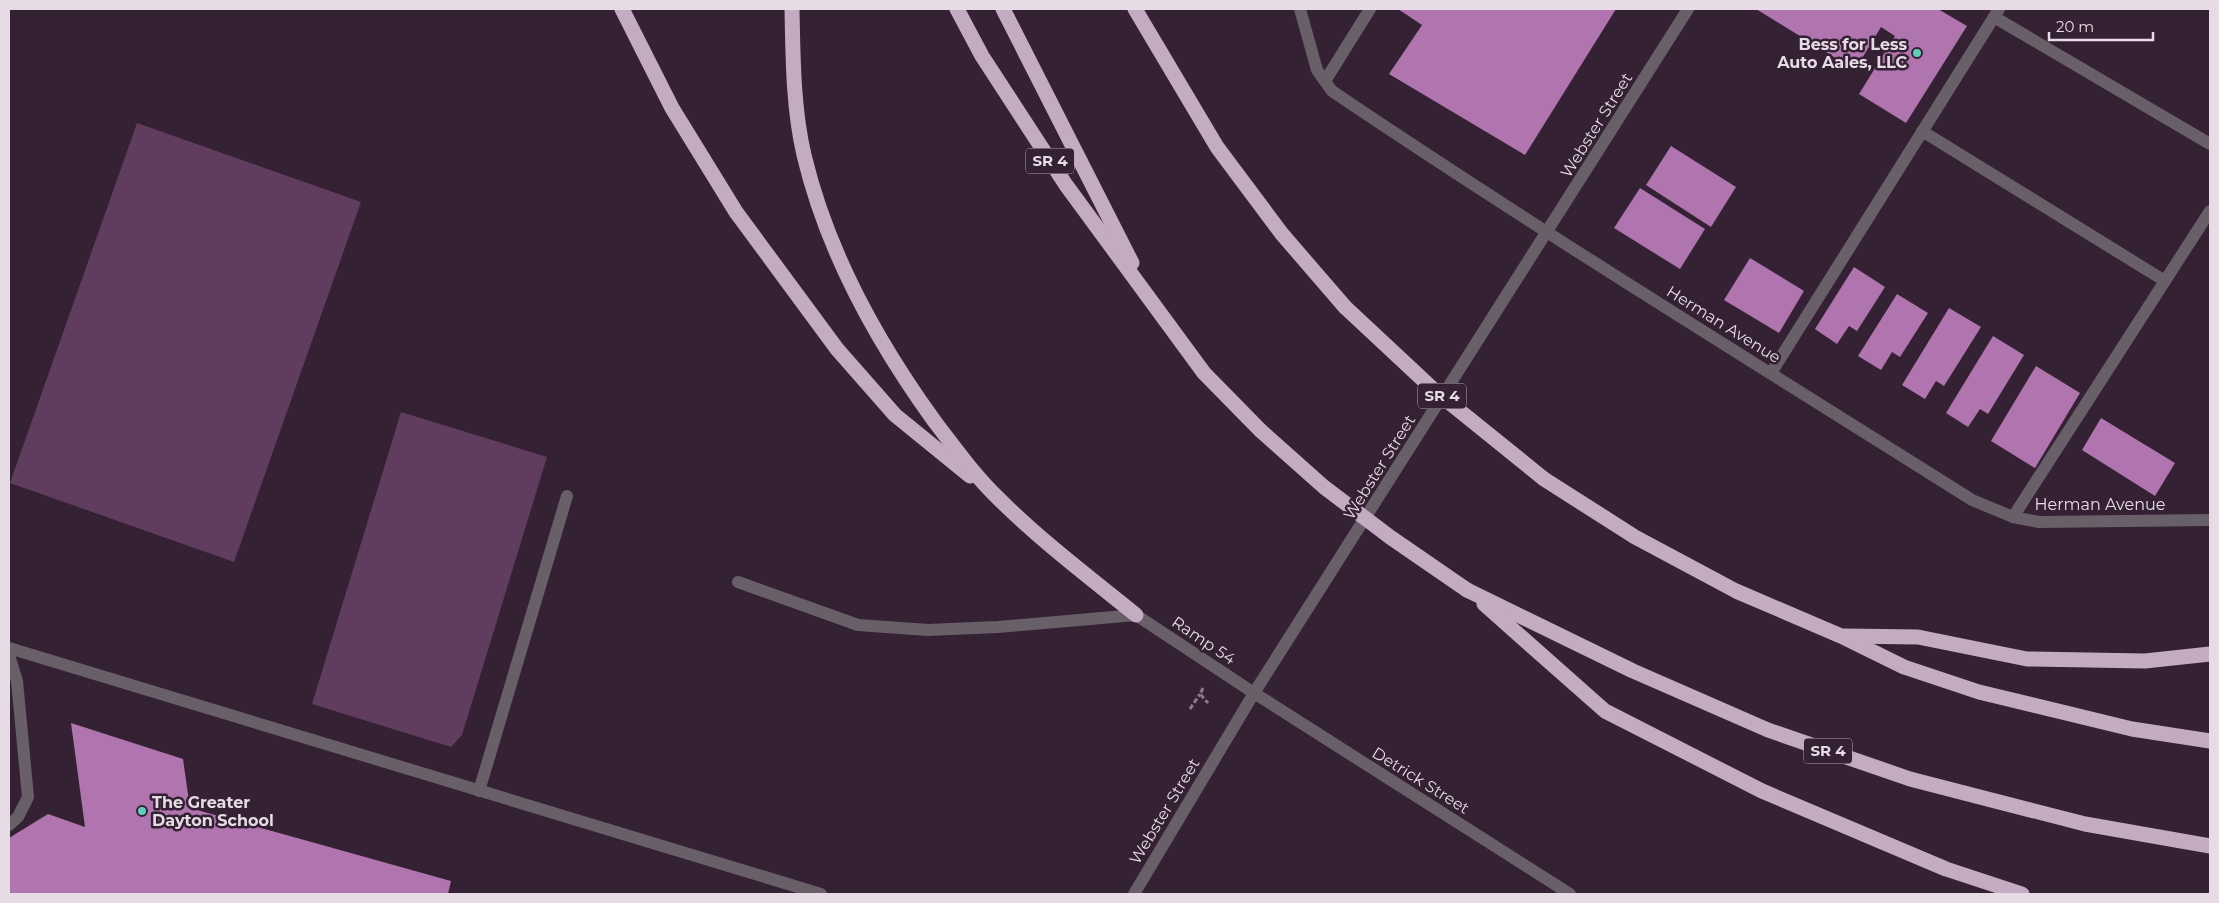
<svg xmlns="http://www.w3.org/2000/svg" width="2219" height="903" font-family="Montserrat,sans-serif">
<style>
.green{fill:#603d5f}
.building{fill:#b074ae}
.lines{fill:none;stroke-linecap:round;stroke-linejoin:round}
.path{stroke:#8b7b8a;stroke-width:3;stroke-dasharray:5 2.5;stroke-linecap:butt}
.service{stroke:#695f68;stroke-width:12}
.minor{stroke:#695f68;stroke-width:12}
.tertiary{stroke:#695f68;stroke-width:12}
.motorway{stroke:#c3abc1;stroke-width:15}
.motorway-bridge{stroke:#c3abc1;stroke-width:15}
.poi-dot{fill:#5eceb8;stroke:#342133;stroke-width:2}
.labels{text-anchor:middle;stroke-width:5;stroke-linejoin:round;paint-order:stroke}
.shield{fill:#342133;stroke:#b1a3b0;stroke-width:1}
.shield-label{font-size:15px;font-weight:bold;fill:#e7dbe6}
.poi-label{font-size:16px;font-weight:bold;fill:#e7dbe6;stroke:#342133;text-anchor:end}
.street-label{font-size:16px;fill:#e7dbe6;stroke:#342133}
</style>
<rect width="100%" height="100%" fill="#342133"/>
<!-- green -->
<g class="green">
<polygon points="137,123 361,202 234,562 10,483"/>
<polygon points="401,412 547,457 462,735 451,747 312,704"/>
</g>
<!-- building -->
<g class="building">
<polygon points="1398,9 1616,9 1525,155 1389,74 1422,25"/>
<polygon points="1756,9 1938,9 1967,26 1906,123 1859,94 1895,36 1881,27 1855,70"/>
<polygon points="1671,146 1736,187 1711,227 1646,185"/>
<polygon points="1640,188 1705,229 1680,269 1614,228"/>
<polygon points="1750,258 1804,291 1779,333 1724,300"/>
<polygon points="1854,267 1885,287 1857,331 1849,326 1837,344 1815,329"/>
<polygon points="1897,294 1928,313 1900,357 1892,352 1881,370 1858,356"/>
<polygon points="1949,308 1981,327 1944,386 1936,381 1925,399 1902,385"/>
<polygon points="1993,336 2024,355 1988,414 1980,409 1968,427 1946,413"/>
<polygon points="2036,366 2080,393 2035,468 1991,441"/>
<polygon points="2101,418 2175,463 2155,496 2082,450"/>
<polygon points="71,723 183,759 190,808 451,881 448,894 9,894 9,838 48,814 85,827"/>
</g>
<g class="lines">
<!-- path -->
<g class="path">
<polyline points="1203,688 1200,694 1208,703"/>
<polyline points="1190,709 1200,694"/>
</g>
<!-- service -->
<g class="service">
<polyline points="1994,17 2210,144"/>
<polyline points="1325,81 1370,9"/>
<polyline points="1922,131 2165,281"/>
<polyline points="1771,373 1999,9"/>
<polyline points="2013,517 2210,211"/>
<polyline points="738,582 858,625 928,630 998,627 1136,615"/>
<polyline points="9,648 821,894"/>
<polyline points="9,655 17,681 28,797 18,817 9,825"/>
<polyline points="479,791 567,496"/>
</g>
<!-- minor -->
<g class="minor">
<path d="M1300,9L1317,70L1332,91C1541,232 1758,365 1972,500L2013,517L2039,522L2210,520"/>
<polyline points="1254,693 1570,894"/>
</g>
<!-- tertiary -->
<g class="tertiary">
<polyline points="1136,615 1254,693"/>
<polyline points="1134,894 1254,693 1688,9"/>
</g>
<!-- motorway -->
<g class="motorway">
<polyline points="622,9 672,108 736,212 837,349 895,415 970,476"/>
<path d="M792,9C793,57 793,108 804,155C827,252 877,342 935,422C955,448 974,475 998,498C1040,540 1089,577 1136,615"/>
<polyline points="957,9 982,56 1066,185 1204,373 1261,431"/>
<polyline points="1003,9 1132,263"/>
<polyline points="1135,9 1217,147 1282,234 1345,307"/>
<polyline points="1544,479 1635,537 1736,591 1841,636 1904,667 1979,692 2132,729 2210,741"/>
<polyline points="1467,590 1633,671 1768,730 1910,779 2085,824 2210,846"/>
<polyline points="1484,604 1605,711 1762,791 1946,869 2022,894"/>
<polyline points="1845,636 1918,637 2027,659 2145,661 2210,654"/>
</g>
<!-- motorway-bridge -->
<g class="motorway-bridge">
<polyline points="1345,307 1435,391 1544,479"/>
<polyline points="1261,431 1324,487 1390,537 1467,590"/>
</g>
</g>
<!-- markers -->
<g class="poi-dot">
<circle cx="1917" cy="53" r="5"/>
<circle cx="142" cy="811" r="5"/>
</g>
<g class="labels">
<!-- shield labels -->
<g class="shield">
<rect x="1026" y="148.5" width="48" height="25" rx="4"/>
<rect x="1418" y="383.5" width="48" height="25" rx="4"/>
<rect x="1804" y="738.5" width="48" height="25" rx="4"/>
</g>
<g class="shield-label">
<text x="1050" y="166">SR 4</text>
<text x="1442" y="401">SR 4</text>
<text x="1828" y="756">SR 4</text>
</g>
<!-- poi labels -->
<g class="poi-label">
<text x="1907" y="50">Bess for Less<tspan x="1907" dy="18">Auto Aales, LLC</tspan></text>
<text x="152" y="808" text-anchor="start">The Greater<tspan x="152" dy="18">Dayton School</tspan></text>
</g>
<!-- street labels -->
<g class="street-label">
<text transform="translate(1596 125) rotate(-58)" y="6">Webster Street</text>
<text transform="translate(1724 324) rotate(32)" y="6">Herman Avenue</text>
<text transform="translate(1379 467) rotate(-58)" y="6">Webster Street</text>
<text x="2100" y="510">Herman Avenue</text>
<text transform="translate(1204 640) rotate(34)" y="6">Ramp 54</text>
<text transform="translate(1421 780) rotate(32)" y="6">Detrick Street</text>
<text transform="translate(1164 811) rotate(-59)" y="6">Webster Street</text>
</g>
</g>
<!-- border -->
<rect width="2219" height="903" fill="none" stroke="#e7dbe6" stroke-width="20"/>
<!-- scale -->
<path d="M2049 32v8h104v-8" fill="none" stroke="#e7dbe6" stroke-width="2.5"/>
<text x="2056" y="32" font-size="15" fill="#e7dbe6" stroke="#342133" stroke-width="4" paint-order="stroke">20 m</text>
</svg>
